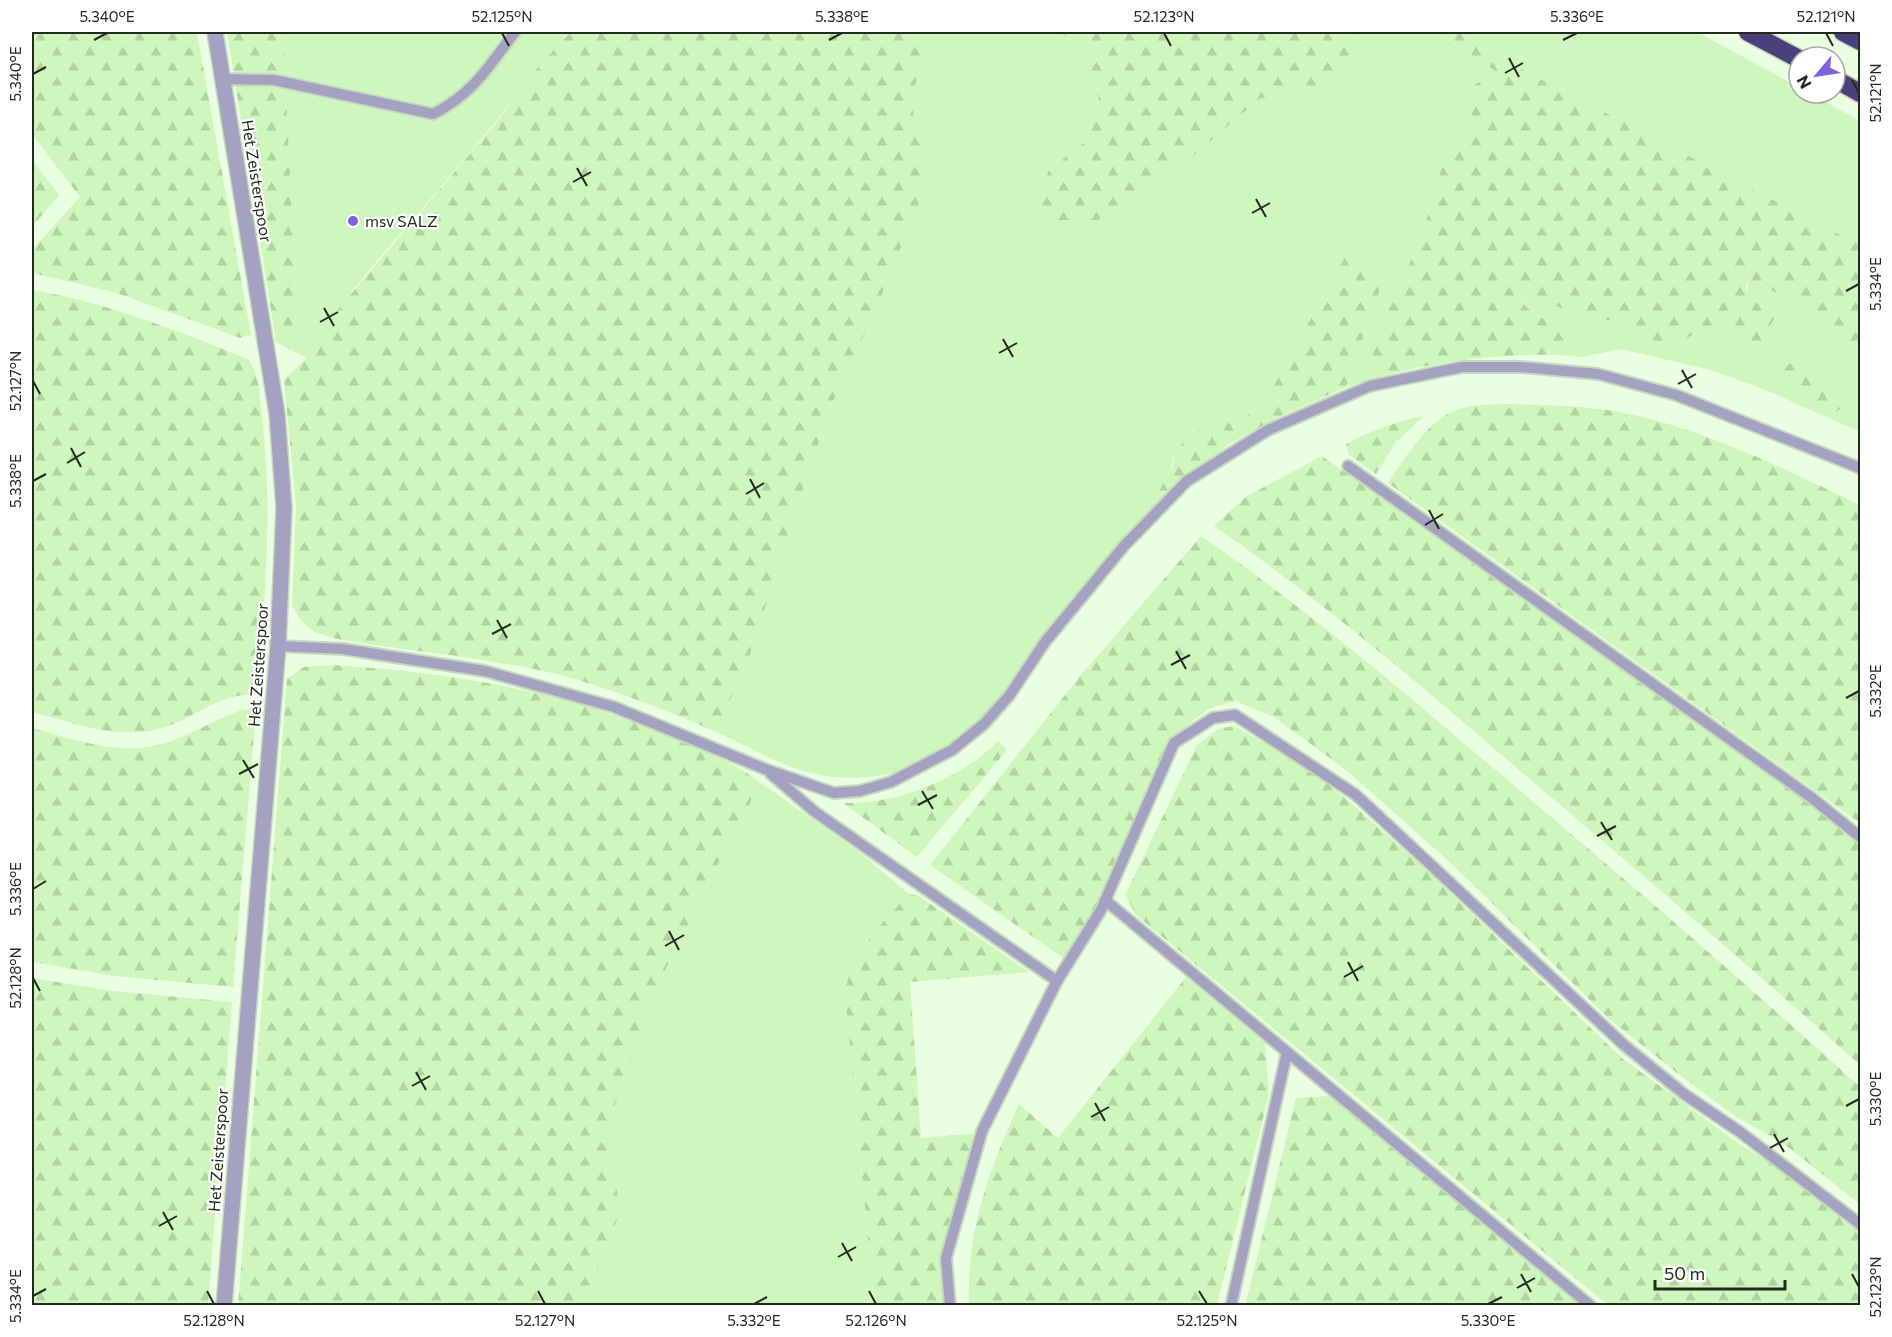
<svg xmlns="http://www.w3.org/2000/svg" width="1892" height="1337" font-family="Commissioner,sans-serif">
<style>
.grass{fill:#cff6bc}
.forest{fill:url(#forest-firs)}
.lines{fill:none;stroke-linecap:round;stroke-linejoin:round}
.service-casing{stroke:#c6d9be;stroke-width:14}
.tertiary-casing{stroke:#c6d9be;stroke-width:18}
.motorway-casing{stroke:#c6d9be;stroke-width:21}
.service{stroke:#a5a1c1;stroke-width:10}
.tertiary{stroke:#a5a1c1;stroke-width:15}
.motorway{stroke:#4c3f7e;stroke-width:18}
.ticks{fill:none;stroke:#222a1f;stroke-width:2}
.poi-dot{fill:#7e61dc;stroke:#fff;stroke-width:2}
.labels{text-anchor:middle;stroke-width:4.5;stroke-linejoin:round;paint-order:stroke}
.street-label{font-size:16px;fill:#222a1f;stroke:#fff}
.poi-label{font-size:16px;fill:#222a1f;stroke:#fff;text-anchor:start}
.neatline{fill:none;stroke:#222a1f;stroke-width:2}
.ticks-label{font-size:15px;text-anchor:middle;fill:#222a1f}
</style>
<defs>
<pattern id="forest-firs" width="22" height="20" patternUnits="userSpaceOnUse" patternTransform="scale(1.5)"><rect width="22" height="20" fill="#cff6bc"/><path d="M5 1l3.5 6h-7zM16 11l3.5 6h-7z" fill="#b1d3a1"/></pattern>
</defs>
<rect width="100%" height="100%" fill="#eaffe1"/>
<!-- grass -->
<g class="grass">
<path d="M283,32H571C529,77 492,128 451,175C401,234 346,291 307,358L299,354Z"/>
<path d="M921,32H1060L1084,50L1099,99L1085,142L1049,170L1036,203L1055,220L1205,146L1259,99L1316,86L1351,52L1357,32H1437L1494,70L1475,85L1468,102L1475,127L1473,138L1442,167L1418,248L1389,301L1374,349L1369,380L1346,387L1380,289L1297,348L1265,402L1243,418L1218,420L1174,455C1171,476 1158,490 1155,512C1120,555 1085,599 1049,642C1017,682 985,725 943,754C912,775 856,782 820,775C784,769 749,746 716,732L750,654L826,420L847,367L868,328L910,219L924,156L914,129L913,95L921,62Z"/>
<polygon points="1459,32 1697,32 1799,87 1799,93 1809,93 1860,121 1860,245 1506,61"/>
<path d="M1749,281L1761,283L1860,350V432L1768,391L1711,370L1621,349L1582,357L1560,355L1566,342C1558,319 1529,318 1519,295L1523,292L1589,320H1617L1655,343L1676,347C1707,319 1725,329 1758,345L1768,310L1746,294Z"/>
<polygon points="758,781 859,852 909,894 895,909 845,993 874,1305 591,1305 591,1287 620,1212 608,1125 653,995 710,879 748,809"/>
</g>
<!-- forest -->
<g class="forest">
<polygon points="32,32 197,32 251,335 240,338 117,293 32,273 32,250 80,197 32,134"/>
<polygon points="227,32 283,32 299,354 276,342"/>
<path d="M571,32H921V62L913,95L914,129L924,156L927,183L868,328L847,367L826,420L750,654L716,732C664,709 610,688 556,674C482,656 407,652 333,638L315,632L302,622L292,606L296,506L284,380L307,358L330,319L496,123L539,66Z"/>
<polygon points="1060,32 1357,32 1351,52 1337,70 1316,86 1259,99 1205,146 1140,198 1097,220 1055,220 1036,203 1049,170 1085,142 1099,99 1084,50"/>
<path d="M1437,32H1459L1506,61L1860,245V350L1761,283L1749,281L1746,286V294L1768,310L1774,319L1758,345C1725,329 1707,319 1676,347L1655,343L1617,320H1589L1523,292L1519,296C1529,318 1558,319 1566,342L1560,355C1495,353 1432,362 1369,380L1374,349L1389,300L1418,248L1442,167L1473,138L1475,127L1468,102L1475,85L1494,70Z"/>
<polygon points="32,160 59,195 32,227"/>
<polygon points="1360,253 1372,265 1380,289 1346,387 1277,418 1229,444 1155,512 1158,493 1173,466 1174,455 1187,436 1218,420 1243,418 1265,402 1345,257"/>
<path d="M32,290C107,302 177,331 248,359C260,375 259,395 262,416C273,509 265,601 257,695C218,691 190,723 154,730C112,739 72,722 32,712Z"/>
<path d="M1801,361C1822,371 1842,385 1840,409C1823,426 1789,388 1782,371L1789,364Z"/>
<path d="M1506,404C1540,405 1574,405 1607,410C1693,423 1783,468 1860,505V823L1388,483C1404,459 1430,417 1459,409C1474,404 1491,405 1506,404Z"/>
<path d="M1424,416L1397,441L1376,474L1348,454L1346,444C1371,431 1396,421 1424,416Z"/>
<path d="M1322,456L1824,814L1860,843V1065C1748,965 1633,867 1518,769C1419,684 1321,600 1214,526L1247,496Z"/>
<path d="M1201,536C1313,613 1414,701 1517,788C1633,886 1748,985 1860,1087V1204L1784,1144L1735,1116L1681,1076L1608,1018L1452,864L1345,769L1275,718L1236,701L1210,708L1189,724L1167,758L1069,962L930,865L1081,675Z"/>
<path d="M334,665C457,673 562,691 677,739C705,751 733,762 758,781L748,809L710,879L653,995L608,1125L620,1212L591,1287V1305L238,1306L287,679L304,667Z"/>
<path d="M244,709L256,710L233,987L115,976L32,962V728C73,739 115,755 158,745C182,740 218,718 244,709Z"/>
<polygon points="1234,726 1305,765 1350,802 1423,867 1623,1059 1738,1143 1776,1166 1850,1223 1860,1233 1860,1305 1608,1305 1136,915 1125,895 1197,745 1218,729"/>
<path d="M998,741L1007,750L917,857L843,803C895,805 961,779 998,741Z"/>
<path d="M909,894L919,896L1029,972L910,982L921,1138L981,1133L953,1224L948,1305H874L845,993C851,953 881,924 909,894Z"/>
<path d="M1186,977L1265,1043L1269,1094L1217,1305H969C966,1233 989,1169 1019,1104L1058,1138Z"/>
<polygon points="32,978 113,991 232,1002 208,1305 32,1305"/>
<polygon points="1330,1096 1584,1306 1245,1306 1296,1098"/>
</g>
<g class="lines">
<!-- service casing -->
<g class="service-casing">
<g id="service">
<path d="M222,79L274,80L433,114C473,94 489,66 515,32"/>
<polyline points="1348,466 1812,798 1860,837"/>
<polyline points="278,646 343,649 485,671 614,707 765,769 834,793 860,791 891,782 952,750 984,724 1009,696 1045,642 1124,546 1187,481 1268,430 1370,386 1462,367 1521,367 1598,374 1676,395 1860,468"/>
<polyline points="771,774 815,812 1057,981"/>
<polyline points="1105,900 1591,1306"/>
<polyline points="950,1306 946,1258 982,1131 1057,981 1101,910 1174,743 1213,718 1235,715 1356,795 1624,1045 1684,1094 1740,1132 1860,1224"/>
<polyline points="1231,1306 1287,1052"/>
</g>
</g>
<!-- tertiary casing -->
<g class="tertiary-casing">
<polyline id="tertiary" points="215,32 277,414 284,508 278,646 224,1306"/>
</g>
<!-- motorway casing -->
<g class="motorway-casing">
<g id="motorway">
<polyline points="1748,32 1799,59"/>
<polyline points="1843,32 1860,41"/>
<polyline points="1835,79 1860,93"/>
</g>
</g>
<!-- service -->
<use href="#service" class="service"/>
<!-- tertiary -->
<use href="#tertiary" class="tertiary"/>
<!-- motorway -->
<use href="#motorway" class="motorway"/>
</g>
<!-- ticks -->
<path class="ticks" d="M502,33L509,46M1164,33L1171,46M1826,33L1833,46M94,40L107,33M829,40L842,33M1563,40L1577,33M1509,58L1519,77M1505,73L1523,63M33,74L46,67M1852,80L1859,93M577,168L587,186M573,182L591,172M1256,199L1266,217M1252,213L1270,203M1846,291L1859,284M324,308L334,326M320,322L338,312M1003,339L1013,357M999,353L1017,343M1682,370L1692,388M33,381L40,394M1678,384L1696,374M71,448L81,467M67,463L85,452M750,479L760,498M33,481L46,474M746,494L764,483M1429,510L1439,529M1425,525L1443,514M497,620L507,638M492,634L511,624M1176,651L1186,669M1171,665L1190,655M1846,698L1859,691M243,760L254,778M239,774L258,764M922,791L933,809M918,805L937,795M1601,822L1612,840M1597,836L1616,826M33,889L46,881M669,931L679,950M665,946L684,935M1348,962L1358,981M1344,977L1363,966M33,978L40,991M416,1072L426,1090M412,1086L430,1076M1095,1103L1105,1121M1846,1106L1859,1099M1091,1117L1109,1107M1774,1134L1784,1152M1770,1148L1788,1138M163,1212L173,1230M159,1226L177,1216M842,1243L852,1261M838,1257L856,1247M1521,1274L1531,1292M1852,1274L1859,1287M1517,1288L1535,1278M207,1291L214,1304M538,1291L545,1304M869,1291L876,1304M1199,1291L1207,1304M33,1296L46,1289M754,1304L767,1297M1488,1304L1502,1297"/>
<!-- markers -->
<circle class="poi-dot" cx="353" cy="221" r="6"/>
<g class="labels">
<!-- street labels -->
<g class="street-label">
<text transform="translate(257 181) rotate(81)" y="6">Het Zeisterspoor</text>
<text transform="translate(258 665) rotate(-86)" y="6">Het Zeisterspoor</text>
<text transform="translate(218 1150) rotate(-86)" y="6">Het Zeisterspoor</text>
</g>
<!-- poi labels -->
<g class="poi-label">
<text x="365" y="227">msv SALZ</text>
</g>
</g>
<!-- border -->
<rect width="1892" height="1337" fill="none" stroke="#ffffff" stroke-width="66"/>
<!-- north arrow -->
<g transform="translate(1817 75) rotate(241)"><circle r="28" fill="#ffffff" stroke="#a7aaa5" stroke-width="1.5"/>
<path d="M0-4.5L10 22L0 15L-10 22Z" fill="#7e61dc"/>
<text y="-9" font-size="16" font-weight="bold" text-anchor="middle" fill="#222a1f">N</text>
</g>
<!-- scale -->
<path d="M1655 1280v9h130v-9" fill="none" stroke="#222a1f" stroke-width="3"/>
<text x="1664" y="1280" font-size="18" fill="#222a1f" stroke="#ffffff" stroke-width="4.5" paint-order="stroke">50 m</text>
<rect x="33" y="33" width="1826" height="1271" class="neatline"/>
<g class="ticks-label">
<text x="107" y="22">5.340°E</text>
<text x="502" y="22">52.125°N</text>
<text x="842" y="22">5.338°E</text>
<text x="1164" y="22">52.123°N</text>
<text x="1577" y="22">5.336°E</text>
<text x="1826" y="22">52.121°N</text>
<text transform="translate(16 74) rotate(-90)" y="5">5.340°E</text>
<text transform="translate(1876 93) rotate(-90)" y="5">52.121°N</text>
<text transform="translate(1876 284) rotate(-90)" y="5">5.334°E</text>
<text transform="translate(16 381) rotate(-90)" y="5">52.127°N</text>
<text transform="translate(16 481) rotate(-90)" y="5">5.338°E</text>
<text transform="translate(1876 691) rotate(-90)" y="5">5.332°E</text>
<text transform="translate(16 889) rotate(-90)" y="5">5.336°E</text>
<text transform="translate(16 978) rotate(-90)" y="5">52.128°N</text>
<text transform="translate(1876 1099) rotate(-90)" y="5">5.330°E</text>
<text transform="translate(1876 1287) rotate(-90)" y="5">52.123°N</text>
<text transform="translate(16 1296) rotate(-90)" y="5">5.334°E</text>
<text x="214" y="1326">52.128°N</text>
<text x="545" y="1326">52.127°N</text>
<text x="754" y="1326">5.332°E</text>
<text x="876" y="1326">52.126°N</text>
<text x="1207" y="1326">52.125°N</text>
<text x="1488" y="1326">5.330°E</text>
</g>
</svg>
